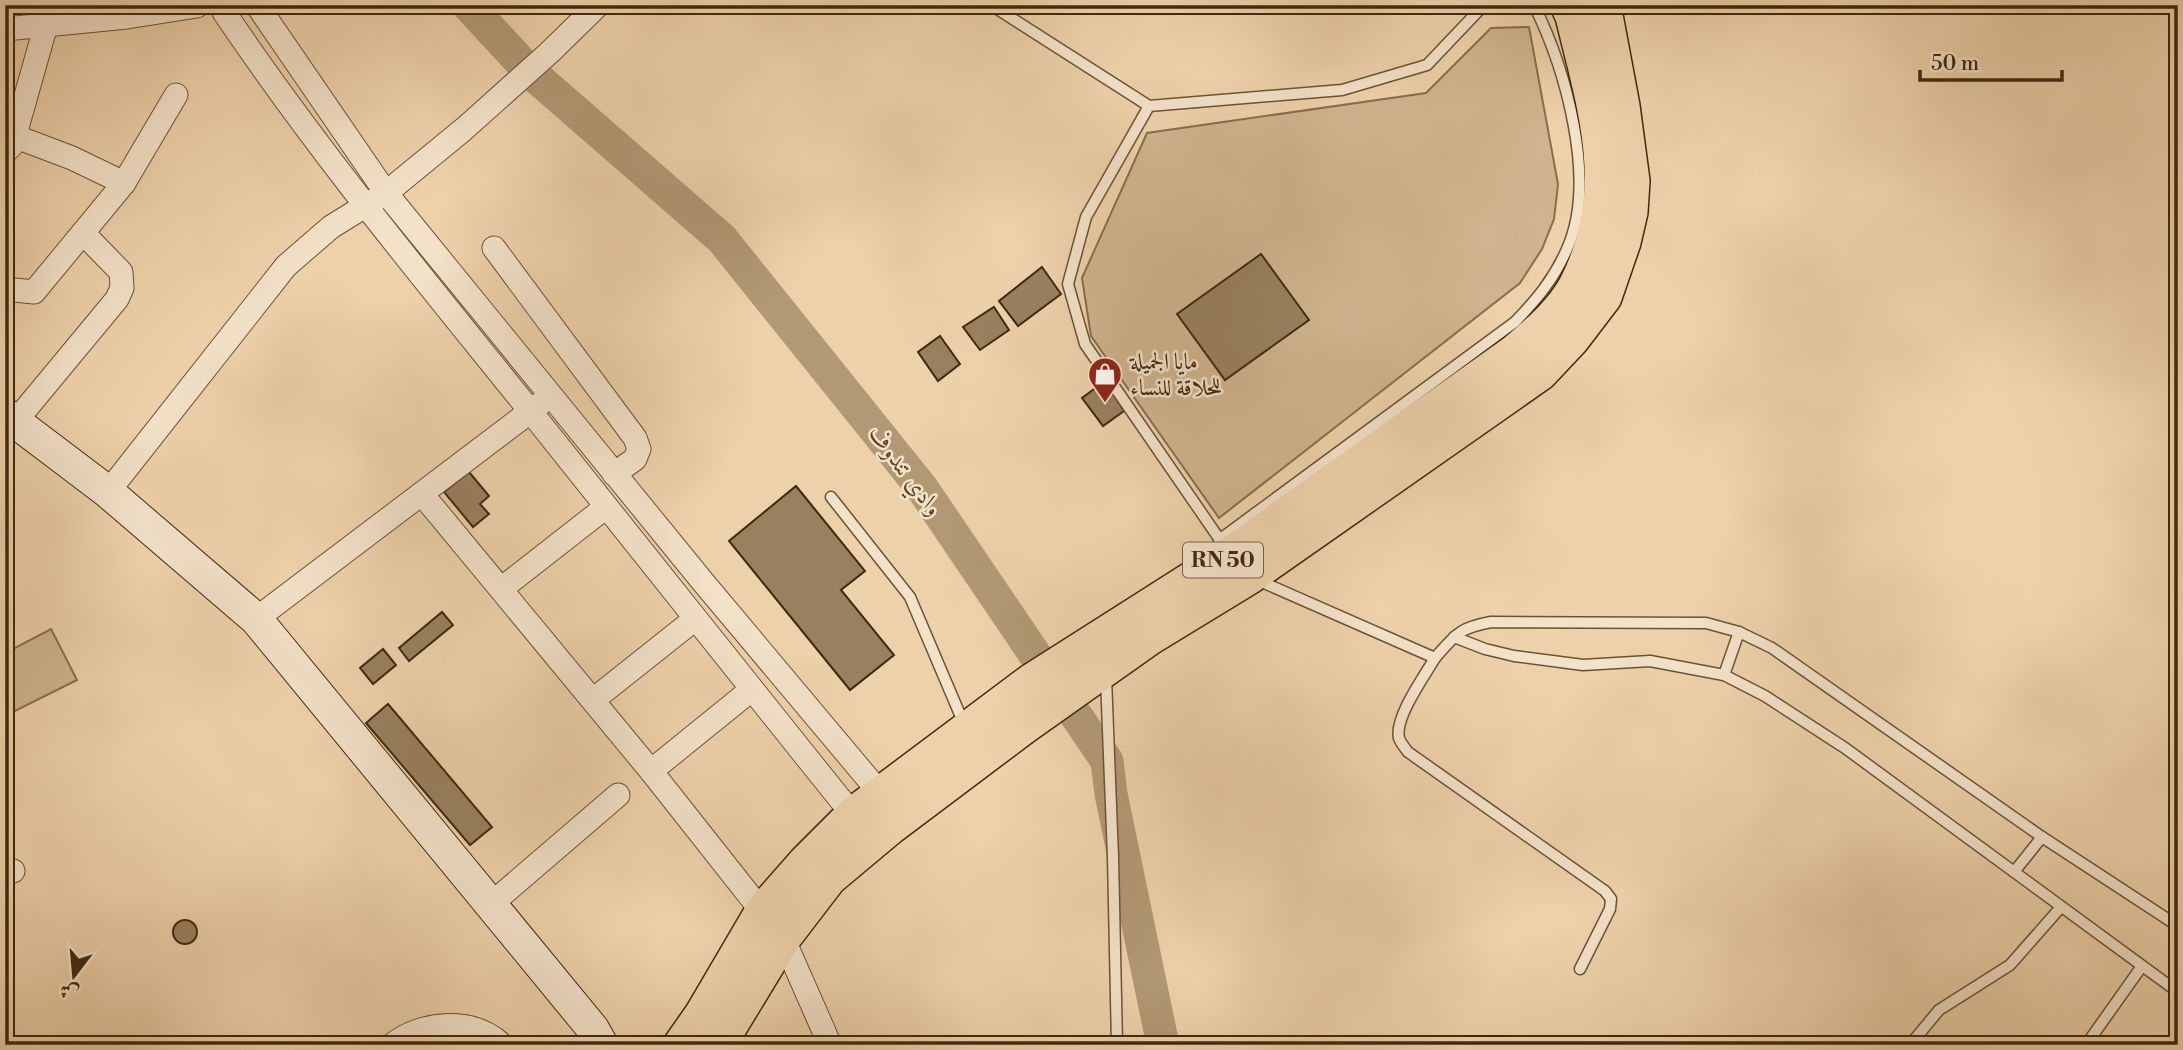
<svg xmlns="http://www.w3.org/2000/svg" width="2183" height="1050" font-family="'Libre Bodoni',Amiri,serif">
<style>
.green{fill:#cfb48f;stroke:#876e4e;stroke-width:2}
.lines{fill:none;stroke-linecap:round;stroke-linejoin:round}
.river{stroke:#b29875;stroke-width:33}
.building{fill:#99805f;stroke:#3f290e;stroke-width:2}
.service-casing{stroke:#6a5335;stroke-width:13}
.minor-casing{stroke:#6a5335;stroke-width:25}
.secondary-casing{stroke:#3f290e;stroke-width:34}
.primary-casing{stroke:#3f290e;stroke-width:38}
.service{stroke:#f3e1c8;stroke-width:10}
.minor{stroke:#f3e1c8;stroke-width:23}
.secondary{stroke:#f3e1c8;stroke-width:32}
.primary{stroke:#edd1aa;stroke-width:35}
.labels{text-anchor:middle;stroke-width:5;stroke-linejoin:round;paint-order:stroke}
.shield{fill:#f3e1c8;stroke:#756046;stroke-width:2}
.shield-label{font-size:21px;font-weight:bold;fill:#3f290e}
.poi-label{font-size:23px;fill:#3f290e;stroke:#f3e1c8;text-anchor:start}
.water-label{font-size:24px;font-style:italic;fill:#5c4528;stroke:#f3e1c8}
</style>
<rect width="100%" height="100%" fill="#edd1aa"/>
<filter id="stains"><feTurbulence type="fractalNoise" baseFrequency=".00286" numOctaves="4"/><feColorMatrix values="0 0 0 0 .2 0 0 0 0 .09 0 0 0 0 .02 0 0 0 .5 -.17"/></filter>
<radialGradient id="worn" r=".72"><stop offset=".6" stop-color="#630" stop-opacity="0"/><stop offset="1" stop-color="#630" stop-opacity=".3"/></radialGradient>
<!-- green -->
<g class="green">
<polygon points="1529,27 1558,184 1554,219 1542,249 1520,283 1219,518 1091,336 1082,278 1147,133 1426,93 1491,28"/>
<polygon points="51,629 77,680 5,716 5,653"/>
</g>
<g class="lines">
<!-- river -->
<polyline class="river" points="468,5 529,71 722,239 922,488 1107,761 1111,794 1163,1045"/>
</g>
<!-- building -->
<g class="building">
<polygon points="1276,5 1299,5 1296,13"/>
<polygon points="1261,254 1309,320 1225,380 1177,314"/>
<polygon points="1042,267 1061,294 1018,326 999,301"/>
<polygon points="994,307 1009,330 980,350 963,327"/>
<polygon points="940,336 960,364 938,381 918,352"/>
<polygon points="1105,381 1124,411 1103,426 1082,398"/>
<polygon points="469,472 489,496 480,504 489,514 473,527 444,492"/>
<polygon points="796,486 865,571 841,590 894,655 850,690 729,541"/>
<polygon points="442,612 453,625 409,661 399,648"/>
<polygon points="383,649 396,665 373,684 360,668"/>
<polygon points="388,704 492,827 470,845 366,723"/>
<circle cx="185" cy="932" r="12"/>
</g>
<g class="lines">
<!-- service casing -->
<g class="service-casing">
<g id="service">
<polyline points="991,5 1149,106"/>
<polyline points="831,497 910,597 964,724"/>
<path d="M1219,540L1515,322C1537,299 1554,279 1567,249C1598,181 1565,68 1534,5"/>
<polyline points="1227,550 1085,344 1068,284 1086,217 1149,106 1342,90 1427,65 1484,5"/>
<path d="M1255,579L1435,658C1456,634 1459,628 1491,622L1706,623L1739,632L1772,648L2042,837L2178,926"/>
<polyline points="1454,637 1485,649 1514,656 1583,665 1650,661 1724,675 1765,696 1845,748 2178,992"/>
<path d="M1435,658C1425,675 1394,718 1399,738C1400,742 1405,748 1408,752L1605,891L1611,899L1610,909L1580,969"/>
<polyline points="1724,675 1739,632"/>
<polyline points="1106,678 1113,857 1117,1045"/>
<polyline points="2014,872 2042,837"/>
<polyline points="1910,1045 1939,1010 2010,965 2061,907"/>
<polyline points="2086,1045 2142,966"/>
</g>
</g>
<!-- minor casing -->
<g class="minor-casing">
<g id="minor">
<polyline points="257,5 386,193 703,582 880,793"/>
<path d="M224,12C317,150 423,278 527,407C638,546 749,686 861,825"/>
<polyline points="5,29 127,17 197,6"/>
<polyline points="14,136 72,158 124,183"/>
<polyline points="5,152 12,145 46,25"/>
<polyline points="494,248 635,438 639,449 635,459 614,474"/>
<polyline points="5,289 34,292 124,183 176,95"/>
<polyline points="15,422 117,299 122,288 121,272 83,233"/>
<polyline points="108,492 286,266 331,227 386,193 464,129 550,52 598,5"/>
<polyline points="422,494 651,771 783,938 830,1045"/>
<polyline points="501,589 606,507"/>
<polyline points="256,619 540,404"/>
<polyline points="593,700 695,619"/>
<polyline points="651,771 751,690"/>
<polyline points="5,874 13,871"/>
<polyline points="490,905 618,795"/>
<path d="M392,1045C422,1021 473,1017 502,1045"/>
</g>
</g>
<!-- secondary casing -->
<g class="secondary-casing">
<polyline id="secondary" points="5,414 108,492 256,619 593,1029 602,1045"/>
</g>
<!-- primary casing -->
<g class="primary-casing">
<g id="primary">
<path d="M681,1045L702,1015L763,911L806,862L853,815L1032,681L1230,555L1515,352C1537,333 1562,312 1576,286C1624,193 1596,111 1573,16L1568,5"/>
<polyline points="718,1045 783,938 829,878 890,827 1023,727 1150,637 1250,576 1540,373 1572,339 1604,297 1623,242 1630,212 1632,181 1622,106 1603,5"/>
</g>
</g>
<!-- service -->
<use href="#service" class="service"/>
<!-- minor -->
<use href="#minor" class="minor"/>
<!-- secondary -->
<use href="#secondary" class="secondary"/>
<!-- primary -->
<use href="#primary" class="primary"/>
</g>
<!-- icons -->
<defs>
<g id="shop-pin" transform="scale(1.75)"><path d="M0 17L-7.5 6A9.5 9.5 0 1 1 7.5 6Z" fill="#8f2418" stroke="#f3e1c8"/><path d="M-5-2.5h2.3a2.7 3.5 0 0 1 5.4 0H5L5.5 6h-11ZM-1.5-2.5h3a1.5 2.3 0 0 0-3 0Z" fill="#fff"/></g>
</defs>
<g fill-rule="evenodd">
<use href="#shop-pin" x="1105" y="374"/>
</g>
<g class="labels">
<!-- shield labels -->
<rect class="shield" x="1183" y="542.5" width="80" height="35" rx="5"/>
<g class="shield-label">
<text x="1223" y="567">RN 50</text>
</g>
<!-- poi labels -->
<g class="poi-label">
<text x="1130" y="369">مايا الجميلة<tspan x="1130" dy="26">للحلاقة للنساء</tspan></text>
</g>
<!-- water labels -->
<g class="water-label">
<text transform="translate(906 471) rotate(53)" y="8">وادي تندوف</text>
</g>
</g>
<!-- margin -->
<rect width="2183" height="1050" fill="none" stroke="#edd1aa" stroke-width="28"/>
<rect x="7" y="7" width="2169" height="1036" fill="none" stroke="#3f290e" stroke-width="3.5"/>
<rect x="14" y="14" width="2155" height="1022" fill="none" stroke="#3f290e" stroke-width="2"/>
<!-- north arrow -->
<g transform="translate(74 976) rotate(196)" stroke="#f3e1c8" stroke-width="5" paint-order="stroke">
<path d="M0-5L12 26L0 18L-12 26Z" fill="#3f290e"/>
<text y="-10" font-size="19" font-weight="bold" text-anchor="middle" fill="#3f290e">ش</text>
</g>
<!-- scale -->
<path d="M1920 70v10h142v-10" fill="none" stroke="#3f290e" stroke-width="3.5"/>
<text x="1931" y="70" font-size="21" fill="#3f290e" stroke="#f3e1c8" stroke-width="5" paint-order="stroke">50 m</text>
<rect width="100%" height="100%" filter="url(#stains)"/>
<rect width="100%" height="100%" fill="url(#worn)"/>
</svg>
